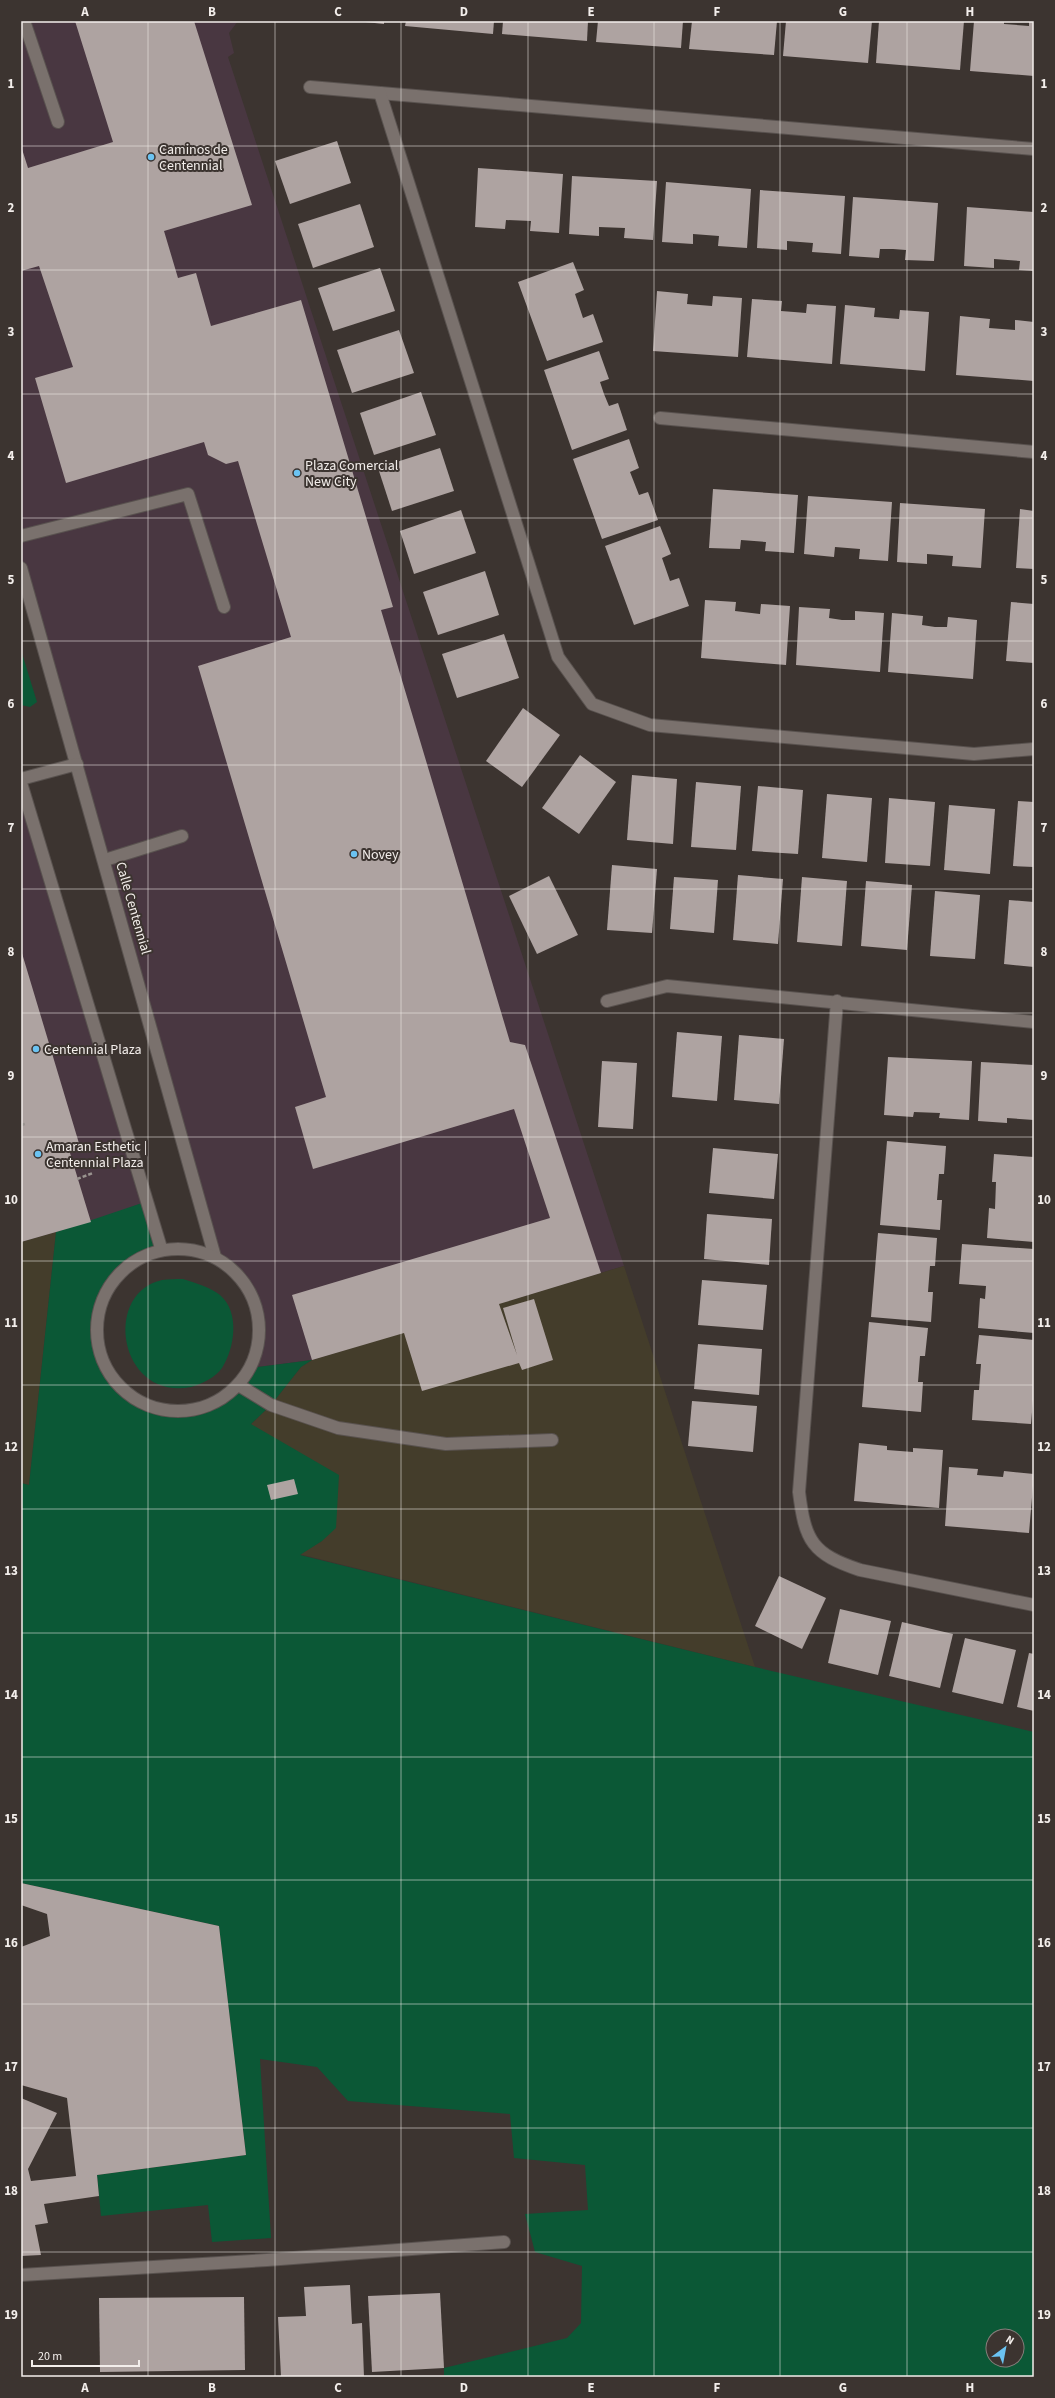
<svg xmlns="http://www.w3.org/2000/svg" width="1055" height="2398" font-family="'Source Sans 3',sans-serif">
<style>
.commercial{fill:#493741}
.industrial{fill:#443d2b}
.green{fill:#0b5836;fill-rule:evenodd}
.building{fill:#aea3a1}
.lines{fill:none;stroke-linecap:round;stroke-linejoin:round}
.lane-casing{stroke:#59524f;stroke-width:14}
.street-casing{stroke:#59524f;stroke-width:14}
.path{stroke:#99938f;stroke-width:2.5;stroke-dasharray:4 2;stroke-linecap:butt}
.lane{stroke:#7a716d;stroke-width:12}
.street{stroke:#7a716d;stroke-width:12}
.grid{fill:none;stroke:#f3eeeb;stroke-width:1;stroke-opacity:0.55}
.poi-dot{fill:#6bc3f2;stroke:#3c3430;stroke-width:1.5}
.labels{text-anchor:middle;stroke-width:4;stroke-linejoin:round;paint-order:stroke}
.poi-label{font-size:14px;fill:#f3eeeb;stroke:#3c3430;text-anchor:start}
.street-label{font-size:14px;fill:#f3eeeb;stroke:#3c3430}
.neatline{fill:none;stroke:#f3eeeb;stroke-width:1.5}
.grid-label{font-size:13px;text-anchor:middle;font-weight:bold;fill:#f3eeeb}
</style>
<rect width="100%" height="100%" fill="#3c3430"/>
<!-- commercial -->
<g class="commercial">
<polygon points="21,21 238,21 229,33 234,53 228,57 624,1266 312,1360 251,1368 260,1321 252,1294 235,1271 215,1257 21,568"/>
<polygon points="21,783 148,1201 91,1222 21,1242"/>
</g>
<!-- industrial -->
<g class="industrial">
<polygon points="56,1232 29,1485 21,1483 21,1242"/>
<polygon points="624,1266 755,1667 299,1554 322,1541 251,1424 271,1405 301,1367 312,1360"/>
</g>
<!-- green -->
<g class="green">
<polygon points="21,650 37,702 30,707 21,705"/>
<path d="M148,1201L161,1248C138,1258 117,1271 105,1293C98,1305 97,1321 98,1334C100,1384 146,1418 194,1410C221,1405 237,1391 251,1368L312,1360L301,1367L271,1405L251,1424L339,1475L336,1528L322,1541L300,1555L755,1667L1034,1732V2377H444V2368L567,2338L581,2323L582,2266L535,2252L525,2214L588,2210L585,2165L514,2158L510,2114L348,2101L317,2067L260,2059L271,2238L212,2242L208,2205L101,2216L97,2175L246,2155L219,1926L21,1883V1483L29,1485L56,1232ZM993,2336H1017V2360H993Z"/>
<path d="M183,1279C195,1283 210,1287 220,1295C240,1312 235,1348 222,1368C216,1377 202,1384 191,1387C119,1401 102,1293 162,1280C169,1279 176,1279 183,1279Z"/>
</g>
<!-- building -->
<g class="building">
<polygon points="75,21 194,21 252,205 164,231 178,278 196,273 211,326 301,300 393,607 381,610 510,1042 525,1045 601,1273 499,1304 517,1355 503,1308 534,1299 553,1360 522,1370 519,1363 422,1391 404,1333 312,1360 292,1295 550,1218 514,1109 313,1169 295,1107 326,1097 198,666 291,637 238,461 226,464 208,455 204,442 66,483 35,378 73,367 39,266 21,271 21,146 28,168 113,142"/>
<polygon points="356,21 384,21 384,24"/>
<polygon points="406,21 494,21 493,34 405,26"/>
<polygon points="503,21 588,21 587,41 502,34"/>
<polygon points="598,21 683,21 681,48 596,42"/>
<polygon points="692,21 777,21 774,55 689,49"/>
<polygon points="786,21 872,21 868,63 783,56"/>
<polygon points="879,21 964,21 960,70 876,63"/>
<polygon points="974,21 1004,21 1004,24 1029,26 1029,21 1034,21 1034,76 970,71"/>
<polygon points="337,141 351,183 290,204 275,161"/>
<polygon points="478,168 563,174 559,233 530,231 531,221 506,220 505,229 475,227"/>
<polygon points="572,176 657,181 653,240 624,238 625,228 599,227 599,236 569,234"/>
<polygon points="666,182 751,189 747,248 718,246 719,236 693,234 693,244 662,242"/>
<polygon points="760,190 845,196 841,254 812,252 813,243 787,241 787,250 757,248"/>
<polygon points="853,197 938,203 934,261 905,260 906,250 893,249 880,249 879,258 849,256"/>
<polygon points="360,204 374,247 313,268 298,224"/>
<polygon points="967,207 1034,212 1034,271 1019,270 1020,261 994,259 994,268 964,266"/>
<polygon points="573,262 584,290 575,294 583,318 593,314 603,342 547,361 518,282"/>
<polygon points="380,268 395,311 333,331 318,288"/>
<polygon points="657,291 688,294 687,304 712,306 713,296 742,298 738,357 653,351"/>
<polygon points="752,299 782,301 781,311 794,312 806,313 807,304 836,306 832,364 747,357"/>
<polygon points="845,305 875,308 874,317 899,319 900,310 929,312 925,371 840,364"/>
<polygon points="960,316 990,319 989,328 1015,330 1015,320 1034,322 1034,381 956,375"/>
<polygon points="399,330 414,373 352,393 337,350"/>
<polygon points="599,351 609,379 600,382 604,394 609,406 618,403 627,430 572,450 544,370"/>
<polygon points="421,392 436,435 374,455 360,413"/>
<polygon points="629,439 639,468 630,472 639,495 648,492 658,520 602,539 573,459"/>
<polygon points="440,448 454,491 392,511 378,468"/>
<polygon points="713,489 798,495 794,553 765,551 766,542 741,540 740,549 709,548"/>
<polygon points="808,496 892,502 888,561 859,559 860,549 835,547 834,557 804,554"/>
<polygon points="900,503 985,509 981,568 952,566 953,556 927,554 927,564 897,562"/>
<polygon points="1020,509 1034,511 1034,569 1016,568"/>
<polygon points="461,510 476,553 414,574 400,531"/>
<polygon points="660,526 671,554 662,558 670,581 679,578 689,606 634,625 605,546"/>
<polygon points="485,571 499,615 438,635 423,592"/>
<polygon points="705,600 736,602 735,611 760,614 761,604 790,606 786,665 701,658"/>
<polygon points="1011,602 1034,604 1034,663 1006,661"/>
<polygon points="799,607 830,609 829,618 842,620 855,620 855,611 884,613 880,672 796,665"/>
<polygon points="892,613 923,616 922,625 935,627 947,627 948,617 977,620 973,679 888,672"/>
<polygon points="504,634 519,678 457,698 442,654"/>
<polygon points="523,708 560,735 522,787 486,761"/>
<polygon points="580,755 616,782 579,834 542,808"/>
<polygon points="632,775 677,779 673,844 627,840"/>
<polygon points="696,782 741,786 736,850 691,847"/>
<polygon points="758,786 803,790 798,854 752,851"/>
<polygon points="827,794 872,798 867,862 822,858"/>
<polygon points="889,798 935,802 930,866 885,863"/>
<polygon points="1018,801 1034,802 1034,867 1013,866"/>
<polygon points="949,805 995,809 990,874 944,870"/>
<polygon points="612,865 657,869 652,933 607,930"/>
<polygon points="738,875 783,879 778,944 733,940"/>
<polygon points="549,876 578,935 537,954 509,896"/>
<polygon points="674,877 718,880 714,933 670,929"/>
<polygon points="802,877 847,881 842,946 797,942"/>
<polygon points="866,881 912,885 907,950 861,946"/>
<polygon points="935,891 980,895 975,959 930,956"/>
<polygon points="1009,900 1034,902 1034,967 1004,964"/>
<polygon points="21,950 81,1150 70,1153 91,1222 21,1242"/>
<polygon points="677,1032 722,1036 717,1101 672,1097"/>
<polygon points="739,1035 784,1039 779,1104 734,1100"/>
<polygon points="888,1057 972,1061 969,1120 939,1118 940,1113 914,1112 913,1117 884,1115"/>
<polygon points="602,1061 637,1063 633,1129 598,1127"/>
<polygon points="981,1062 1034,1065 1034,1120 1007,1118 1007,1123 978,1121"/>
<polygon points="887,1141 946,1146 944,1174 939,1174 937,1200 942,1200 940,1230 880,1225"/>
<polygon points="713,1148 778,1154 774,1199 709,1193"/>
<polygon points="994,1154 1034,1157 1034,1242 987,1238 989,1208 995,1209 996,1182 992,1182"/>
<polygon points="707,1214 772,1219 769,1265 704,1259"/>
<polygon points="878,1233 937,1238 935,1266 930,1266 928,1292 933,1292 931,1322 871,1317"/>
<polygon points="962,1244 1034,1249 1034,1333 978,1328 980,1298 985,1299 986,1286 959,1284"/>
<polygon points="702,1280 767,1285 763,1330 698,1325"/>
<polygon points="869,1322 928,1328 925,1356 920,1356 918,1382 923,1382 921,1412 862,1407"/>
<polygon points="979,1335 1034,1340 1034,1388 1031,1424 972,1420 974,1390 979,1390 981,1364 976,1364"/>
<polygon points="698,1344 762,1349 759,1395 694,1389"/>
<polygon points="692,1401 757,1406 753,1452 688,1446"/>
<polygon points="859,1443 887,1446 887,1450 913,1452 913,1448 943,1450 939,1508 854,1501"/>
<polygon points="949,1467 978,1469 977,1475 1003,1477 1004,1471 1034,1474 1029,1533 945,1526"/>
<polygon points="294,1479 298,1494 271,1500 267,1485"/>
<polygon points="779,1576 826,1598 802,1649 755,1626"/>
<polygon points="840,1609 891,1621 878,1675 828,1663"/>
<polygon points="902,1622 953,1634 940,1688 889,1676"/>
<polygon points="965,1638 1016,1650 1003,1704 952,1692"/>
<polygon points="1029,1653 1034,1654 1034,1711 1017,1707"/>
<polygon points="21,1883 219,1926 246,2155 97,2175 99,2196 44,2204 48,2223 35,2225 41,2255 21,2256 21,2098 57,2113 28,2169 31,2181 76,2176 67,2098 21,2085 21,1947 50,1936 47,1914 21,1905"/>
<polygon points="350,2285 352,2324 362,2323 364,2377 281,2377 278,2317 306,2316 304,2287"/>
<polygon points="440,2293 444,2368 372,2372 368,2296"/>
<polygon points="244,2297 245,2370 100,2372 99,2298"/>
</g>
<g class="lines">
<!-- lane casing -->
<g class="lane-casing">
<g id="lane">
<polyline points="24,21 58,122"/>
<polyline points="21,536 188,494 224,607"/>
<polyline points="105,860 182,836"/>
<polyline points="240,1386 271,1405 338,1428 446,1444 552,1440"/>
<polyline points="21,2275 267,2260 504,2242"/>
</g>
</g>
<!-- street casing -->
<g class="street-casing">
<g id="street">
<polyline points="310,87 1034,149"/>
<polyline points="380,93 558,657 592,704 650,725 974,754 1034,749"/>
<polyline points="660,418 1034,452"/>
<polyline points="21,568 215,1257"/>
<polyline points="21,779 77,764"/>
<polyline points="21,783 161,1248"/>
<polyline points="607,1001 667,986 1034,1022"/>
<path d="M837,1001L799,1492C805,1541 812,1554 860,1570L1034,1605"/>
<circle cx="178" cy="1330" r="81"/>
</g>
</g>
<!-- path -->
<g class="path">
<polyline points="21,1125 25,1124"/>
<polyline points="77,1179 93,1173"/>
</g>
<!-- lane -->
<use href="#lane" class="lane"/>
<!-- street -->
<use href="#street" class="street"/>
</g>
<!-- grid -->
<path class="grid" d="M148,21V2377M275,21V2377M401,21V2377M528,21V2377M654,21V2377M780,21V2377M907,21V2377M21,146H1034M21,270H1034M21,394H1034M21,518H1034M21,641H1034M21,765H1034M21,889H1034M21,1013H1034M21,1137H1034M21,1261H1034M21,1385H1034M21,1509H1034M21,1633H1034M21,1757H1034M21,1880H1034M21,2004H1034M21,2128H1034M21,2252H1034"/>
<!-- markers -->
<g class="poi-dot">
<circle cx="151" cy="157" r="4"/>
<circle cx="297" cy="473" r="4"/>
<circle cx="354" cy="854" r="4"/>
<circle cx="36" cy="1049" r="4"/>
<circle cx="38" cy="1154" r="4"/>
</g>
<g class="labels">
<!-- poi labels -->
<g class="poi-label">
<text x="159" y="154">Caminos de<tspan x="159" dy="16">Centennial</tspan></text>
<text x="305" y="470">Plaza Comercial<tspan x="305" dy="16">New City</tspan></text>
<text x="362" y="859">Novey</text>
<text x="44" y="1054">Centennial Plaza</text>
<text x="46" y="1151">Amaran Esthetic |<tspan x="46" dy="16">Centennial Plaza</tspan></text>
</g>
<!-- street labels -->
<g class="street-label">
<text transform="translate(134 908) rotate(74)" y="5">Calle Centennial</text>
</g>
</g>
<!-- border -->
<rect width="1055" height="2398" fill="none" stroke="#3c3430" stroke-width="44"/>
<!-- north arrow -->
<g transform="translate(1005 2348) rotate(32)"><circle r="19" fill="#3c3430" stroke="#857e7b"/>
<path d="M0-3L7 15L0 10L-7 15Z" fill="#6bc3f2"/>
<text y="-6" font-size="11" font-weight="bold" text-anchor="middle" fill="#f3eeeb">N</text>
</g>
<!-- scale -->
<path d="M32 2360v6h107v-6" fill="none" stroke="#f3eeeb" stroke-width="2"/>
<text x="38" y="2360" font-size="12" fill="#f3eeeb" stroke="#3c3430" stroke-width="3" paint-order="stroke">20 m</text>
<rect x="22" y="22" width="1011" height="2354" class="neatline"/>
<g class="grid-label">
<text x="85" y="16">A</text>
<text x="212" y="16">B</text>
<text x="338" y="16">C</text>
<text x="464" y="16">D</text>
<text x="591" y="16">E</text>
<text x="717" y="16">F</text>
<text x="843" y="16">G</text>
<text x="970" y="16">H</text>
<text x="11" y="88">1</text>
<text x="1044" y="88">1</text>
<text x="11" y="212">2</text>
<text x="1044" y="212">2</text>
<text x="11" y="336">3</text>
<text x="1044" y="336">3</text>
<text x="11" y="460">4</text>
<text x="1044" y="460">4</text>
<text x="11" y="584">5</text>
<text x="1044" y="584">5</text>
<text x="11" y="708">6</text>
<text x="1044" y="708">6</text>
<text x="11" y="832">7</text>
<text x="1044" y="832">7</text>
<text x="11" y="956">8</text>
<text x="1044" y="956">8</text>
<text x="11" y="1080">9</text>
<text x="1044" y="1080">9</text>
<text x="11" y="1204">10</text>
<text x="1044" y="1204">10</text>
<text x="11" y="1327">11</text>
<text x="1044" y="1327">11</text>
<text x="11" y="1451">12</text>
<text x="1044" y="1451">12</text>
<text x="11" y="1575">13</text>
<text x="1044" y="1575">13</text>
<text x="11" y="1699">14</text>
<text x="1044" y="1699">14</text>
<text x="11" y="1823">15</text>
<text x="1044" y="1823">15</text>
<text x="11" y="1947">16</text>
<text x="1044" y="1947">16</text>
<text x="11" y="2071">17</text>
<text x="1044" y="2071">17</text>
<text x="11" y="2195">18</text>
<text x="1044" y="2195">18</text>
<text x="11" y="2319">19</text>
<text x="1044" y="2319">19</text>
<text x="85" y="2392">A</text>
<text x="212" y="2392">B</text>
<text x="338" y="2392">C</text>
<text x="464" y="2392">D</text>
<text x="591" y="2392">E</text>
<text x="717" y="2392">F</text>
<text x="843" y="2392">G</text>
<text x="970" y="2392">H</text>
</g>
</svg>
